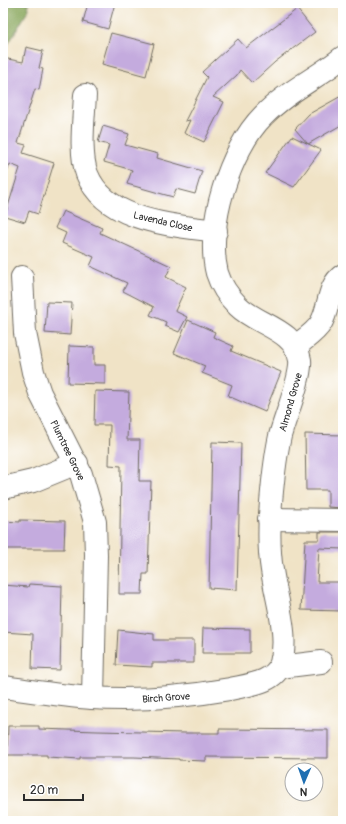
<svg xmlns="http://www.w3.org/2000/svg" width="346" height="824" font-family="Pangolin,sans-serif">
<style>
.forest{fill:#87a65a;stroke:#596842}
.building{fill:#c4abde}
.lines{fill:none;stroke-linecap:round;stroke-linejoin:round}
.minor-casing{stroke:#706b61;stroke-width:24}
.minor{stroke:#fff;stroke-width:22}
.labels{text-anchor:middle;stroke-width:3;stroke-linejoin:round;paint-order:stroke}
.street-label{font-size:10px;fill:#2b2b2b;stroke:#fff}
</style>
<rect width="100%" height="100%" fill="#fff"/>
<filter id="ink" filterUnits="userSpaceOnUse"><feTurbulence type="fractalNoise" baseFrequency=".025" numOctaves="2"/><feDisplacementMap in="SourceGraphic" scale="8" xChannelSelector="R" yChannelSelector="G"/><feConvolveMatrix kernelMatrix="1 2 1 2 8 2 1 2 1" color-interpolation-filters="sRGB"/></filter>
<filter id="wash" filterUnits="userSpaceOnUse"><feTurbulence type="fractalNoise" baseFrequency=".012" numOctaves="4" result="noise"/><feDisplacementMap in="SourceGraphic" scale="16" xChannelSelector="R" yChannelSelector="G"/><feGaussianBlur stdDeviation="0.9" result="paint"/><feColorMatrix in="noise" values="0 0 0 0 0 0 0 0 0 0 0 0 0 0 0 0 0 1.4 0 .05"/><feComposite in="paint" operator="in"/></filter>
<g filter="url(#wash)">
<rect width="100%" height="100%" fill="#f0e3c6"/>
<!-- forest -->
<polygon class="forest" points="3,3 28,3 29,9 3,53"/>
<g id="blocks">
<!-- building -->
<g class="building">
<polygon points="88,3 115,3 108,29 83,22"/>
<polygon points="297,9 315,32 275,62 252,83 240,70 237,75 213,97 224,102 204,142 184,133 190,120 185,121 207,77 202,72 238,39 246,48"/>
<polygon points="111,33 154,44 146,76 102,64"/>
<polygon points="26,47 43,51 39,68 43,69 39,90 35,89 18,143 26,145 23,153 54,163 38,214 29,211 25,222 5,216 20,168 10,164 5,178 3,177 3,58 23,62"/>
<polygon points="343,95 343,124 308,144 295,129 309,114"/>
<polygon points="103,126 129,134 125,145 158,154 157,158 202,171 195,194 176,189 173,197 127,184 132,170 104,162 109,145 98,142"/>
<polygon points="292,136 321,150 294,187 265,173"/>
<polygon points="63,211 102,228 100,233 171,266 166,277 186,287 175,311 187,317 179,332 165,326 166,322 150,315 154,307 123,291 127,283 90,266 94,257 62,243 66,233 55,228"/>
<polygon points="47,302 72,303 70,335 45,333"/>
<polygon points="188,320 215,332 213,337 233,346 231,351 281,372 265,412 228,396 232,385 202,373 205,366 174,353"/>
<polygon points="69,346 94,347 94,365 105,365 105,384 68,383"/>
<polygon points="95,391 129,392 127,440 140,440 139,481 151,481 148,574 143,574 142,594 119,594 121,466 109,465 110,425 94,425"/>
<polygon points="305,434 343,435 343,508 328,507 328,490 306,490"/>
<polygon points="212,442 241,443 237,590 209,588"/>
<polygon points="20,520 65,521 64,549 3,549 3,521 20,522"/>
<polygon points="319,532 343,532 343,549 319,548 317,582 343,582 343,611 301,610 305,540 319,540"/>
<polygon points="29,584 62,586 60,670 32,669 33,634 3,632 3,585 28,587"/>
<polygon points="203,628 250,629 250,653 202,653"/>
<polygon points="118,630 154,634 154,640 194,640 194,663 152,663 152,667 116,665"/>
<polygon points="8,726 39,726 39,729 97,731 185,733 219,733 219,729 328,730 328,758 206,757 206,761 179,760 179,759 134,757 80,757 80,759 47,757 47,755 7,755"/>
</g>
</g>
</g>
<g filter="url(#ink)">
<use href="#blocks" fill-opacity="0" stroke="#706b61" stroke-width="1"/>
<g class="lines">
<!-- minor casing -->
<g class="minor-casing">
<g id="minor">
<path d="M85,95C84,117 79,153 87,174C106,222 173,225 216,231"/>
<polyline points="22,277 25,333 33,372 40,393 81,474 95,522 96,555 93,698"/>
<path d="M295,347C303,340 316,332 321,323C330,308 327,286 343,275"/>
<polyline points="3,488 33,481 77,463"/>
<polyline points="269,519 343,520"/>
<polyline points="280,667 321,662"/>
<path d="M3,687C33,691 62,696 92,698C139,701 184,697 230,689C247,685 275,683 281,663C289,634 276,599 272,570C269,552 269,533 270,515C272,488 274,463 280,436C285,417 302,377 300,360C295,329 257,325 238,306C229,297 221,286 217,273C205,227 230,149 263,116C286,92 317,78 343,57"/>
</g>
</g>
<!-- minor -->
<use href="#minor" class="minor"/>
</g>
</g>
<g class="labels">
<!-- street labels -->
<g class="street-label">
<text transform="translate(163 221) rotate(13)" y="4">Lavenda Close</text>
<text transform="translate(290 402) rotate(-74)" y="4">Almond Grove</text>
<text transform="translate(68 450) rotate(64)" y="4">Plumtree Grove</text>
<text transform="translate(166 697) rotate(-4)" y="4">Birch Grove</text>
</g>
</g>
<!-- margin -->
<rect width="346" height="824" fill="none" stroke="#fff" stroke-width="16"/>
<!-- north arrow -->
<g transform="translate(304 782) rotate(182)"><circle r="19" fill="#ffffff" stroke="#aaaaaa"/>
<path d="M0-3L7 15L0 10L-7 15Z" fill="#1f6fb2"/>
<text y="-6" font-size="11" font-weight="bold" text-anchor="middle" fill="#2b2b2b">N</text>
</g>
<!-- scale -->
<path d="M24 794v6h59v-6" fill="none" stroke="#2b2b2b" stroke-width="2"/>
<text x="30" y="794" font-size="12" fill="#2b2b2b" stroke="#ffffff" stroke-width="3" paint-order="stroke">20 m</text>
</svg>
